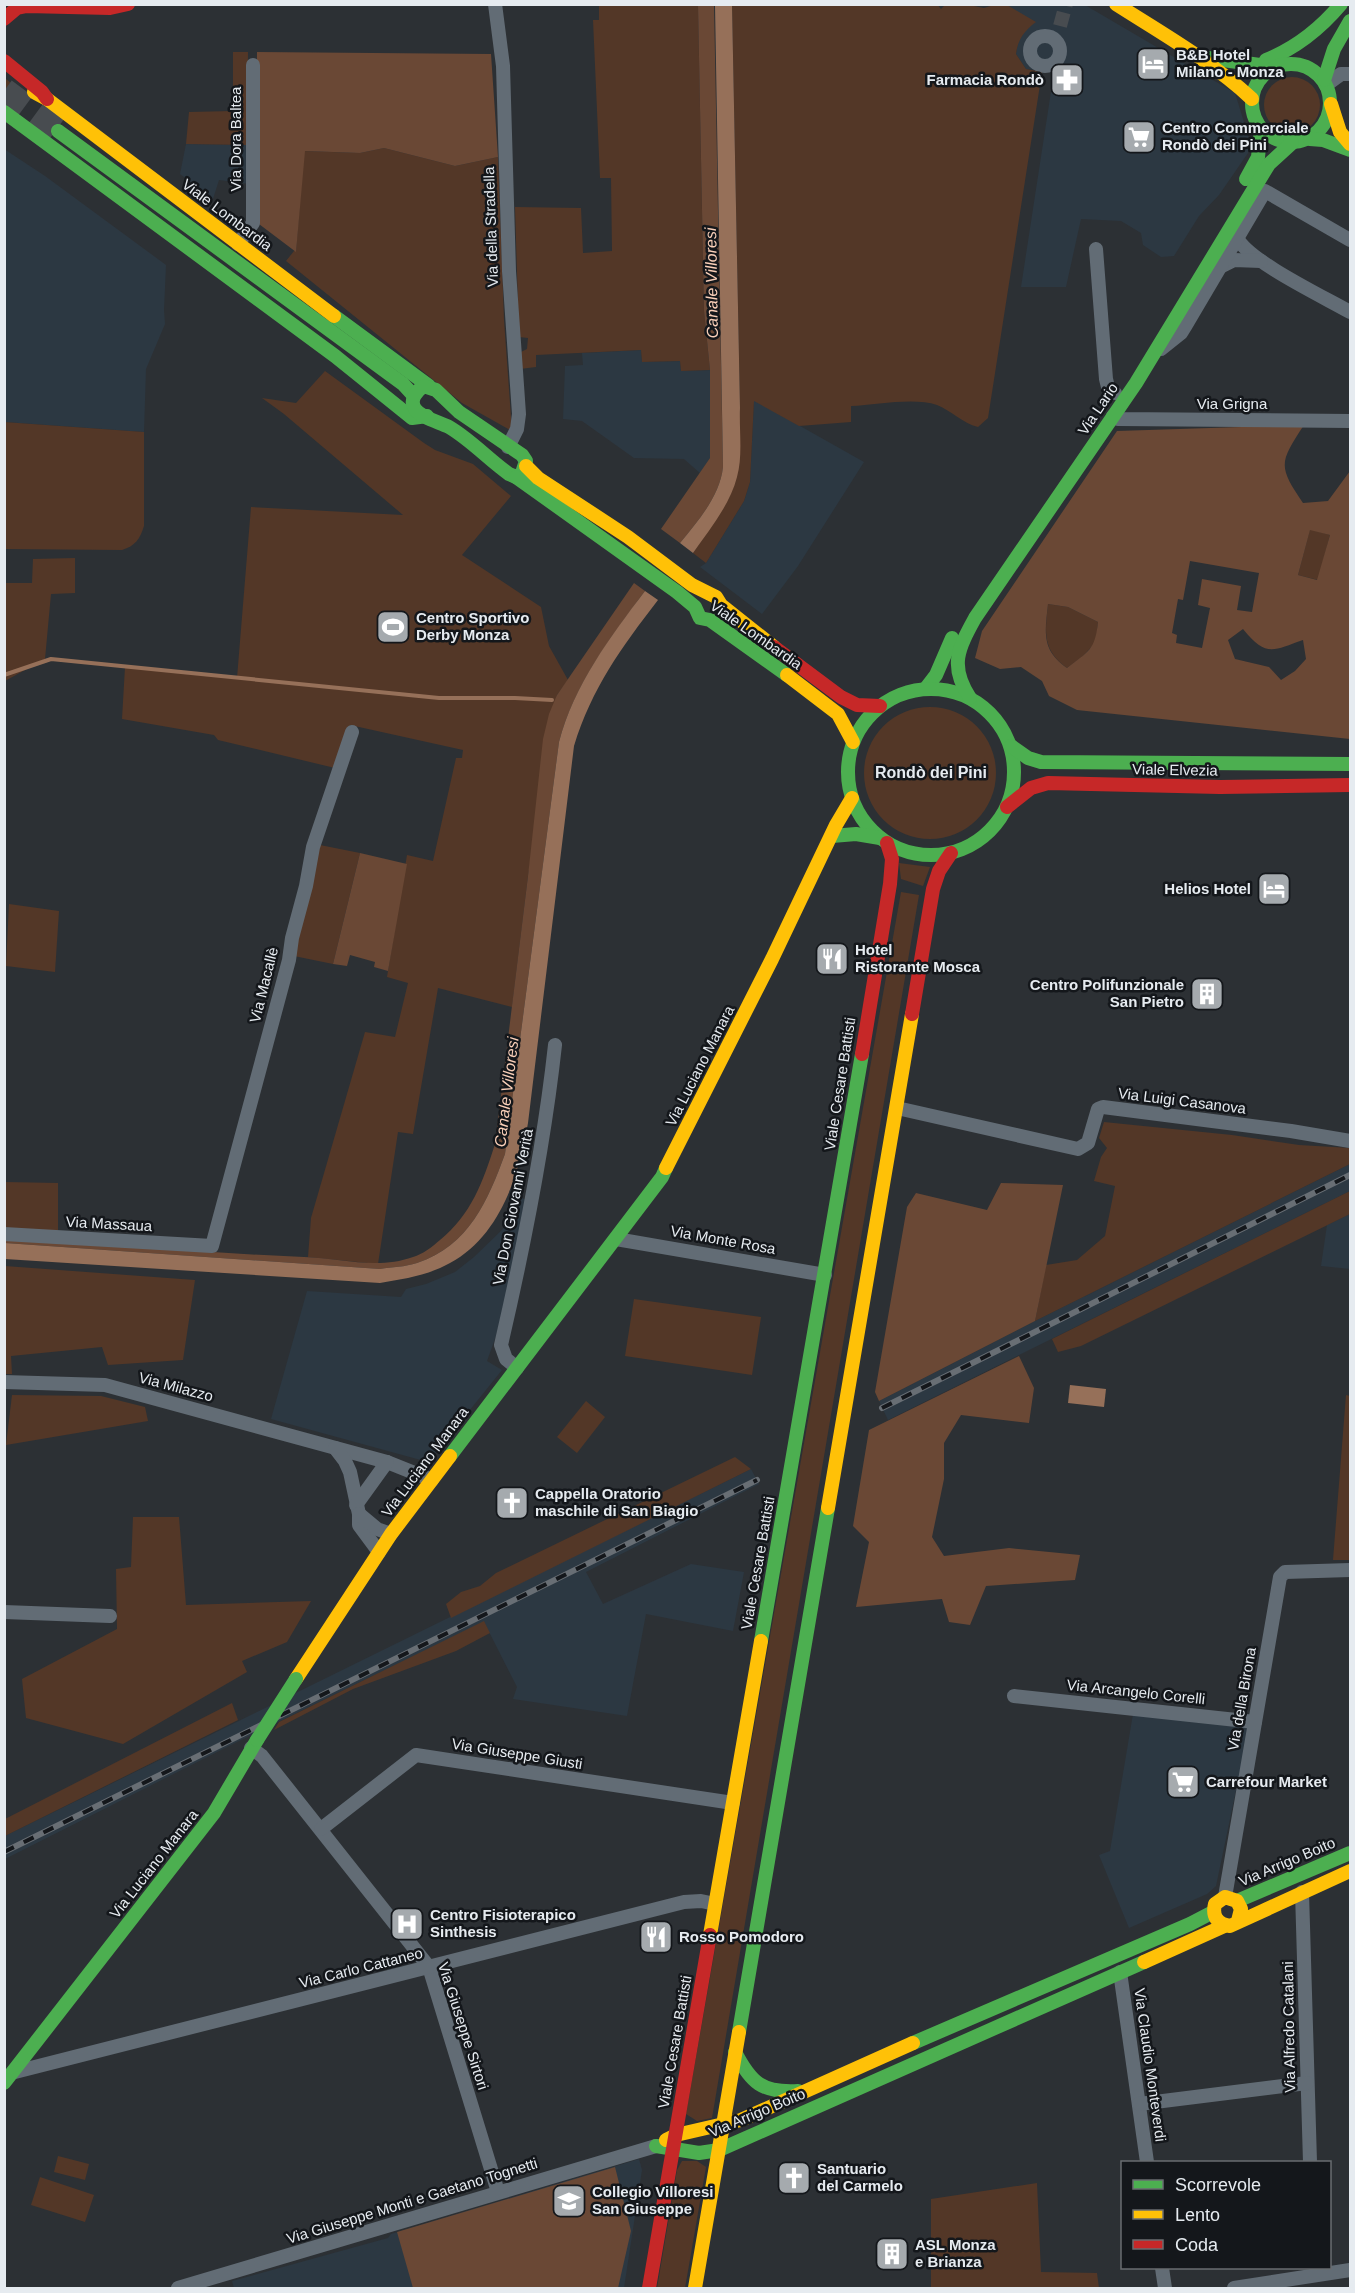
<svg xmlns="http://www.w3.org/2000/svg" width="1355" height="2293" font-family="Helvetica,sans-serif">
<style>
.built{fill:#2c3842}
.green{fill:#533727}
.forest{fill:#6a4835;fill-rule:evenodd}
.water{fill:#967059}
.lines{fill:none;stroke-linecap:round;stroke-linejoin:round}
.stream{stroke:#967059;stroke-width:4}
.street-tunnel{stroke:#484c50;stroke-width:14;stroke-dasharray:14 7;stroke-linecap:butt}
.highway-tunnel{stroke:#484c50;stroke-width:26;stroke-dasharray:26 13;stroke-linecap:butt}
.street{stroke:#626c75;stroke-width:14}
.fast{stroke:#4caf50;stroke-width:14}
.slow{stroke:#ffc107;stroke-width:14}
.jam{stroke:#c62828;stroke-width:14}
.rail-casing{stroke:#686e74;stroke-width:6}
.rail{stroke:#14171b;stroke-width:4;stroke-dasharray:11;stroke-linecap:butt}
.fast-bridge{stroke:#4caf50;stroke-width:14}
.labels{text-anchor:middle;stroke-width:5;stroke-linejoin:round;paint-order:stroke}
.poi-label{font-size:15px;font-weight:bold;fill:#e6ebf0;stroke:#14171b;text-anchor:start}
.street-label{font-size:15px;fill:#e6ebf0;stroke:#14171b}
.water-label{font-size:16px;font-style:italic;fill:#fad0b9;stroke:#14171b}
.neighbourhood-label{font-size:16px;font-weight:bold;fill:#e6ebf0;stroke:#14171b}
</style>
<rect width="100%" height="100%" fill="#2c3034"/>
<!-- built -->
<g class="built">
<polygon points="1008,5 1085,5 1235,93 1248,135 1248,153 1219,195 1199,216 1174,256 1161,257 1143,245 1141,233 1121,221 1081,219 1066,287 1021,287 1054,72 1026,69 1016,54 1018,42 1026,29"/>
<polygon points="186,144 247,145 249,184 219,180 213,199 180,174"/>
<polygon points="4,149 45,176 166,265 164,310 165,324 146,369 144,432 5,422"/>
<polygon points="641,350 642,362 680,361 681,371 710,370 710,458 700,473 684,459 634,458 582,421 563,419 565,366 583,365 582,353"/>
<polygon points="754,400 864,462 798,566 762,614 700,567 706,563 744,501 750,482"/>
<polygon points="1350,1164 1350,1191 888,1420 879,1401 1035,1321"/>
<polygon points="522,1198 529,1201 496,1336 487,1361 502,1370 428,1462 271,1419 307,1291 401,1297 406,1289 426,1284 455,1272 474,1257 505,1227"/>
<polygon points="1350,1214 1350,1269 1321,1266 1327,1225"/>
<polygon points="751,1469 759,1484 586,1572 603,1604 691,1564 744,1572 733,1631 646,1614 627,1716 513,1699 517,1687 484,1622 235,1743 5,1859 5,1836"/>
<polygon points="1133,1714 1249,1728 1216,1886 1207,1894 1129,1928 1099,1855 1110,1851"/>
<polygon points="639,2159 642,2170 624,2288 234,2288 232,2281 388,2238 391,2234"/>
</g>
<!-- green -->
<g class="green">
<path d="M937,4L941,9L945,5H969L984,8L994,5H1007L1036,22C1024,31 1018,39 1016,54L1026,69L1042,72L988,418L978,427C962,423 952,411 937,405C914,397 876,405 851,406V422L799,426L754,401L750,482L744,501L706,563L693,553L729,497L740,408L732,5Z"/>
<polygon points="599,5 698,5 704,311 710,370 681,371 680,361 642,362 641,350 536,355 536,367 520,369 519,353 527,349 528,338 519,337 515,207 581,208 583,253 612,251 611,178 600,178 593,20 599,20"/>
<polygon points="233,52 248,52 247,145 186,144 189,112 233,111"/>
<circle cx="1292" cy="105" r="28"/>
<polygon points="5,78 28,98 19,112 5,101"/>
<polygon points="384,148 455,166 498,157 504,320 512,431 462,403 286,261 294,251 296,251 304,151 360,153"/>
<polygon points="325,371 424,443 435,450 473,464 511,496 462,555 541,607 549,646 568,680 557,695 528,876 512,1007 438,988 413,1134 398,1132 378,1264 308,1257 311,1218 365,1032 395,1037 408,983 387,977 407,855 433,861 456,758 462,758 463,750 350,725 335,768 218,740 214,735 122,719 125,667 237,678 251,507 403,515 284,414 262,398 296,403"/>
<path d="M4,422L144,432V526C140,539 135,546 122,550L5,549Z"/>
<polygon points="1310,529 1330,535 1318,580 1298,575"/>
<polygon points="75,558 75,593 51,594 45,659 5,681 5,583 32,583 33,559"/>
<path d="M1048,604L1068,607L1098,622L1096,642L1083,656L1067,668C1042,650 1045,632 1048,604Z"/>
<circle cx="930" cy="773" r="66"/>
<polygon points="320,845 360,853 333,964 294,956"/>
<polygon points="899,863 930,867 923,886 901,879"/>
<polygon points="901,892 919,895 712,2118 697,2121 686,2114"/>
<polygon points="9,904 59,911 55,972 6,966"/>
<polygon points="1104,1122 1232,1135 1299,1145 1350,1148 1350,1164 1035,1321 1046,1265 1077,1260 1105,1236 1115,1186 1094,1181 1101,1157 1107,1148 1099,1138"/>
<polygon points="4,1182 58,1183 58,1233 5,1229"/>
<polygon points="1350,1191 1350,1214 1081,1346 1058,1352 1052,1339"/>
<polygon points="5,1266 195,1280 183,1360 108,1365 102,1347 11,1356 12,1374 5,1374"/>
<polygon points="634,1299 761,1317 752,1375 625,1356"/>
<polygon points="12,1395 101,1396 145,1407 148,1421 6,1445"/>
<polygon points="1346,1395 1350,1396 1350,1560 1333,1560"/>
<polygon points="586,1401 605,1417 577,1453 557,1437"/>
<polygon points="735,1457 751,1469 451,1618 446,1604 461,1592 480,1586 496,1573"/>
<polygon points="133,1517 179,1517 186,1605 311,1601 287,1642 242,1661 247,1672 123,1744 26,1718 22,1679 117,1629 116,1569 131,1567"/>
<polygon points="484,1621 490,1633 456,1651 353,1689 274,1730 279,1722"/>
<polygon points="232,1703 238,1720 5,1836 5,1819"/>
<polygon points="58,2156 89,2164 85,2180 54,2172"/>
<polygon points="682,2161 697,2161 706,2167 685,2288 657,2288 677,2170"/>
<polygon points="40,2177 94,2195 85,2222 31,2205"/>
<polygon points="1037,2183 1041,2272 1097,2273 1099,2288 931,2288 931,2199"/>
</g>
<!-- forest -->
<g class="forest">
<path d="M698,5H714L723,467C720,496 698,521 680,543L661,529L710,458V370L704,311Z"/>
<polygon points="257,52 491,54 498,157 455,166 384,148 360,153 305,151 296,252 255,221"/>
<path d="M1304,425C1279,463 1278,466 1303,503L1328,501L1350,471V739L1077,710L1049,696L1042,681L1021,667L1000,669L975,658L982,631L1117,431ZM1310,530L1330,535L1317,580L1298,575ZM1190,561L1259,573L1252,612L1237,610L1241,586L1202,579L1198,605L1210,608L1202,648L1176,643L1177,635L1172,633L1178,599L1183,600ZM1048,604L1068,607L1098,622C1095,650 1089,651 1067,668C1041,650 1045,632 1048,604ZM1243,629C1266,657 1272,651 1303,640L1306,659L1295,671L1281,680L1269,667L1235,659L1228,640Z"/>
<path d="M634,583L645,591C610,638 574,685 559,742L505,1154C488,1200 469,1246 417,1263C405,1267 392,1267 380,1269L5,1243L4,1237C104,1244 204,1253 304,1257C341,1258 377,1270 413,1257C423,1254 432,1247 440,1240C471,1215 483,1182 495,1144L528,876L543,739L549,714L557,695Z"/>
<polygon points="360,853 407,864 388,971 374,967 375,962 350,955 347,966 333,964"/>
<polygon points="1001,1183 1063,1185 1035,1321 879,1401 875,1392 907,1207 916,1193 987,1210"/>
<polygon points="1019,1356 1034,1388 1029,1423 961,1415 944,1443 944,1479 932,1537 944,1556 1009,1548 1080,1555 1075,1580 986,1586 970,1625 949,1622 942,1599 856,1607 869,1542 853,1526 869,1430"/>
<polygon points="615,2167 631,2231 618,2288 413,2288 397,2232"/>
</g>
<!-- water -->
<g class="water">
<path d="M715,5H732L740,408C739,430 743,456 737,477C730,505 709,530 693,553L680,543C698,521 720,496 723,467Z"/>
<path d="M645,591L658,600C621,648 592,688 574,746L528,1123C519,1175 500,1236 450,1263C429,1275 404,1279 380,1283L5,1259V1243L380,1269C392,1267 405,1267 417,1263C469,1246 488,1200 505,1154L559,742C574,685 610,637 645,591Z"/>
<polygon points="1070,1385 1106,1389 1104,1407 1068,1403"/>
</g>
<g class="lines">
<!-- stream -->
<polyline class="stream" points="4,675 51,659 439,698 515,698 552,700"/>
<!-- street-tunnel -->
<polyline class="street-tunnel" points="1060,26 1066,4"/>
<!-- highway-tunnel -->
<polyline class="highway-tunnel" points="4,91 58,131"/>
<!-- street -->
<g class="street">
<polyline points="495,4 503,66 509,271 519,414 517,429 508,447"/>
<circle cx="1045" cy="51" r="15"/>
<polyline points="1326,85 1341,74 1350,74"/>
<path d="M1237,238C1250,262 1324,297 1350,312"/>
<polyline points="238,244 253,223 253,65"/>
<polyline points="1096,249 1106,379 1108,387 1115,393"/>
<polyline points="1220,267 1234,260 1261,261"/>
<polyline points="1161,349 1181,333 1186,325 1265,191 1350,240"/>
<polyline points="1113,416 1118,419 1350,421"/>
<polyline points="897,1108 1078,1149 1088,1143 1098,1109 1103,1107 1291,1131 1350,1141"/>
<polyline points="4,1234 212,1246 289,960 292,938 306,886 313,847 352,732"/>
<polyline points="616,1239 825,1275"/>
<path d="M517,1368L506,1359L501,1345C524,1246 544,1146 555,1045"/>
<polyline points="4,1382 105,1385 387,1462 432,1480"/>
<polyline points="335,1448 345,1461 350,1472 359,1514 359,1525 379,1552"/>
<polyline points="356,1505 387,1462"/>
<polyline points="359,1514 377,1529 391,1534"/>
<polyline points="4,1612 110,1616"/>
<polyline points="1014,1696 1255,1722"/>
<polyline points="251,1748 262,1756 429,1967 498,2192"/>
<polyline points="321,1829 416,1755 733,1803"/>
<polyline points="1302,1892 1310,2162"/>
<polyline points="1225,1897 1280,1577 1285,1572 1350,1570"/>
<polyline points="1120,1972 1147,2162"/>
<polyline points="15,2072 684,1902 701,1901 715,1904"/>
<polyline points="1139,2104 1307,2083"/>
<polyline points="1162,2268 1165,2288"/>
<polyline points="178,2288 656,2146"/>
<polyline points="1234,2288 1350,2270"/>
</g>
<!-- fast -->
<g class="fast">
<polyline points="1208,58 1275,67"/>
<path d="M1266,60C1296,48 1320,29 1341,4"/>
<circle cx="1291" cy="103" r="39"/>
<polyline points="1324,80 1334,49 1350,21"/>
<polyline points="4,112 335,356 412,418 427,416"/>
<polyline points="58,131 403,384 414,396"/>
<polyline points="1310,139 1323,140 1350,150"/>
<polyline points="1246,179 1258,157 1261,128"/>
<polyline points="334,316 429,386"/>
<path d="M424,386L436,390L459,412L522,455L526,461L522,473L516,477L509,474C488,459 471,440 449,427C439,422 421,418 415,409C409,400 416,391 424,386Z"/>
<polyline points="516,477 677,592 695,607 700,618 710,620 787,675"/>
<polyline points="926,688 936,675 952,638"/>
<circle cx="931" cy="772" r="83"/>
<path d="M970,698C949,666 958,649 975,618L1136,383L1269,164L1292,143"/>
<polyline points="1011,746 1028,758 1041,762 1350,764"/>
<polyline points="832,836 856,834 880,838"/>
<polyline points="450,1456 662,1177 666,1168"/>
<polyline points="761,1641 862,1054"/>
<polyline points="1237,1901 1350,1853"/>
<polyline points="739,2032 828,1508"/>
<polyline points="913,2043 1190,1924 1213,1912"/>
<path d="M735,2052C751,2083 762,2093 798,2091"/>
<polyline points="4,2083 214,1813 257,1740"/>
<polyline points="656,2146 699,2153 719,2150 1144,1962"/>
</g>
<!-- slow -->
<g class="slow">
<path d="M1116,4C1163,34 1211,61 1252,99"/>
<polyline points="34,92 47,99 334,316"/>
<polyline points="1331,104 1340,132 1350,144"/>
<polyline points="526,466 538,478 628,537 692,585 716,597 721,605 774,647"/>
<polyline points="787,675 838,714 853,742"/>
<polyline points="666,1168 772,959 836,825 852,798"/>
<polyline points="828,1508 912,1014"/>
<polyline points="296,1679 391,1534 450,1456"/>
<path d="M1238,1921L1241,1909L1237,1901L1225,1897L1215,1904C1212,1916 1217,1924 1230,1926L1350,1871"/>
<polyline points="710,1935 761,1641"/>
<polyline points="1144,1962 1224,1926"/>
<polyline points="666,2140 676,2135 741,2120 913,2043"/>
<polyline points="695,2288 739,2032"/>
</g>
<!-- jam -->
<g class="jam">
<polyline points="4,19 17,8 27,6 110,8 128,4"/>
<polyline points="4,61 42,92 47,99"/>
<polyline points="774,647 841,697 857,705 880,706"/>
<polyline points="1007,807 1031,788 1048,783 1220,787 1350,785"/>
<polyline points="912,1014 933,889 939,871 951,853"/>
<polyline points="862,1054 890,884 892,859 887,843"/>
<polyline points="649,2288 710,1935"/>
</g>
<!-- rail casing -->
<g class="rail-casing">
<g id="rail">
<polyline points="882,1408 1350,1175"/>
<polyline points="4,1852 757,1480"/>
</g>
</g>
<!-- rail -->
<use href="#rail" class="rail"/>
<!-- fast-bridge -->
<polyline class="fast-bridge" points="257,1740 296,1679"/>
</g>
<!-- icons -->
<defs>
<g id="hotel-square" transform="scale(1.725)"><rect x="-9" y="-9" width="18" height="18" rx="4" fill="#a5aaae" stroke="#14171b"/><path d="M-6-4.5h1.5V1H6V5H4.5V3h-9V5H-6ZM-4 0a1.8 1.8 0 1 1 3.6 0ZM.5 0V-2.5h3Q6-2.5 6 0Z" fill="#fff"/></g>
<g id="pharmacy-square" transform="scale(1.725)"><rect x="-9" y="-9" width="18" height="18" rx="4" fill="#a5aaae" stroke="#14171b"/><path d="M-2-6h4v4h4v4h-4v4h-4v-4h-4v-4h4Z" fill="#fff"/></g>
<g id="supermarket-square" transform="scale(1.725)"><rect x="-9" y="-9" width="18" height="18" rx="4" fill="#a5aaae" stroke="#14171b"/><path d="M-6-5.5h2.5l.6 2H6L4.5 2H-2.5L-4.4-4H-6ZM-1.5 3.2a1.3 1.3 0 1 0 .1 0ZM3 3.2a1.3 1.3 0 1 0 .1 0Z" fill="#fff"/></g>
<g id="stadium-square" transform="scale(1.725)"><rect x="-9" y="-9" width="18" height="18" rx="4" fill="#a5aaae" stroke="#14171b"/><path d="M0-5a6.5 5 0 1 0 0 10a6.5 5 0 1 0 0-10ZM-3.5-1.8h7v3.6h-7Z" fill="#fff"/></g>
<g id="restaurant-square" transform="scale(1.725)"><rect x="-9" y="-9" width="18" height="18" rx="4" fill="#a5aaae" stroke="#14171b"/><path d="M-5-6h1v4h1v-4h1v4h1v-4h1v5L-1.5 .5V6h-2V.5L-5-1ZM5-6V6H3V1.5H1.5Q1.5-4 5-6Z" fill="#fff"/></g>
<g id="building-square" transform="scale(1.725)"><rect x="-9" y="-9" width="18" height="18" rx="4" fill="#a5aaae" stroke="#14171b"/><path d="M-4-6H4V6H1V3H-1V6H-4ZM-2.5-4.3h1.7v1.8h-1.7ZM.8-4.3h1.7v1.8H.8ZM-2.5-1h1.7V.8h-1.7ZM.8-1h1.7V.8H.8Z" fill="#fff"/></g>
<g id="church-square" transform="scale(1.725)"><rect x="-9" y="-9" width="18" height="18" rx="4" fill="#a5aaae" stroke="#14171b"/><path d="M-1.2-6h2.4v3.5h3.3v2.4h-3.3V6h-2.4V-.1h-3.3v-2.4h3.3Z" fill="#fff"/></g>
<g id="hospital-square" transform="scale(1.725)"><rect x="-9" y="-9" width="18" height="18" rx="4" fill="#a5aaae" stroke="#14171b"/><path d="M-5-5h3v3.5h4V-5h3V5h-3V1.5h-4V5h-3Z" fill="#fff"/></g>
<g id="school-square" transform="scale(1.725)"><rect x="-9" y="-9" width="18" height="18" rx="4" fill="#a5aaae" stroke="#14171b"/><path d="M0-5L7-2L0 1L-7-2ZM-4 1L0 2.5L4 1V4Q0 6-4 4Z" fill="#fff"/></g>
</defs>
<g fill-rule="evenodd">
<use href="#hotel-square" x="1153" y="64"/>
<use href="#pharmacy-square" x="1067" y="80"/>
<use href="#supermarket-square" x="1139" y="137"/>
<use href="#stadium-square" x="393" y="627"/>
<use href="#hotel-square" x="1274" y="889"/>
<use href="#restaurant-square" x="832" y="959"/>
<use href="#building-square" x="1207" y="994"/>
<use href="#church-square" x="512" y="1503"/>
<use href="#supermarket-square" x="1183" y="1782"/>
<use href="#hospital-square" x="407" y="1924"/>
<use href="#restaurant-square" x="656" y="1937"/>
<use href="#church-square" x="794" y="2178"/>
<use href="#school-square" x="569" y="2201"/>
<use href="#building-square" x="892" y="2254"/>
</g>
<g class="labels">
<!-- poi labels -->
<g class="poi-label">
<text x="1176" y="60">B&amp;B Hotel<tspan x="1176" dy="17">Milano - Monza</tspan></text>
<text x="1044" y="85" text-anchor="end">Farmacia Rondò</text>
<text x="1162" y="133">Centro Commerciale<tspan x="1162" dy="17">Rondò dei Pini</tspan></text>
<text x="416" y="623">Centro Sportivo<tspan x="416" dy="17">Derby Monza</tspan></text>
<text x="1251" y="894" text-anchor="end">Helios Hotel</text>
<text x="855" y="955">Hotel<tspan x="855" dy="17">Ristorante Mosca</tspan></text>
<text x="1184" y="990" text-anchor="end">Centro Polifunzionale<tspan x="1184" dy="17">San Pietro</tspan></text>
<text x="535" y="1499">Cappella Oratorio<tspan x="535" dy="17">maschile di San Biagio</tspan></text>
<text x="1206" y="1787">Carrefour Market</text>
<text x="430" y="1920">Centro Fisioterapico<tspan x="430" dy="17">Sinthesis</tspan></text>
<text x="679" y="1942">Rosso Pomodoro</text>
<text x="817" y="2174">Santuario<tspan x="817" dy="17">del Carmelo</tspan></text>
<text x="592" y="2197">Collegio Villoresi<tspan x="592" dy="17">San Giuseppe</tspan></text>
<text x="915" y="2250">ASL Monza<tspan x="915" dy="17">e Brianza</tspan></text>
</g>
<!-- street labels -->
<g class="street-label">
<text transform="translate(236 139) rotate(-90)" y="5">Via Dora Baltea</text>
<text transform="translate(227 215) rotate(37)" y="5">Viale Lombardia</text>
<text transform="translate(491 227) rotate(-92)" y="5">Via della Stradella</text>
<text x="1232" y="409">Via Grigna</text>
<text transform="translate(1098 409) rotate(-56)" y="5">Via Lario</text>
<text transform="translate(756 635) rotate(35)" y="5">Viale Lombardia</text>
<text transform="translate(1175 770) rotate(1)" y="5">Viale Elvezia</text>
<text transform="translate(264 985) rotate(-76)" y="5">Via Macallè</text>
<text transform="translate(700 1066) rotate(-63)" y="5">Via Luciano Manara</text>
<text transform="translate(840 1084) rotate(-81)" y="5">Viale Cesare Battisti</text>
<text transform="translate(1182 1101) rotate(7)" y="5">Via Luigi Casanova</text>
<text transform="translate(513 1207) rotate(-79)" y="5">Via Don Giovanni Verità</text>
<text transform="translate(109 1224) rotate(3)" y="5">Via Massaua</text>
<text transform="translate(723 1240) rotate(10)" y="5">Via Monte Rosa</text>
<text transform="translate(176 1387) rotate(15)" y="5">Via Milazzo</text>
<text transform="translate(425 1462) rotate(-53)" y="5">Via Luciano Manara</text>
<text transform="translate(758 1563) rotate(-80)" y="5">Viale Cesare Battisti</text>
<text transform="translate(1136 1692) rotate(6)" y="5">Via Arcangelo Corelli</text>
<text transform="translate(1242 1699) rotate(-80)" y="5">Via della Birona</text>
<text transform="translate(517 1754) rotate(9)" y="5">Via Giuseppe Giusti</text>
<text transform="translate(1287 1862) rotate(-23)" y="5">Via Arrigo Boito</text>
<text transform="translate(154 1864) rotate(-52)" y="5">Via Luciano Manara</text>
<text transform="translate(361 1968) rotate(-14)" y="5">Via Carlo Cattaneo</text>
<text transform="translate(463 2026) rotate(72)" y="5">Via Giuseppe Sirtori</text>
<text transform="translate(1289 2027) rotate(-91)" y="5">Via Alfredo Catalani</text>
<text transform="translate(675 2042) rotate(-80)" y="5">Viale Cesare Battisti</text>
<text transform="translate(1150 2065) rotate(82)" y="5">Via Claudio Monteverdi</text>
<text transform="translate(757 2113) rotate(-23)" y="5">Via Arrigo Boito</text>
<text transform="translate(412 2201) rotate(-17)" y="5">Via Giuseppe Monti e Gaetano Tognetti</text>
</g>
<!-- water labels -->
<g class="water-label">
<text transform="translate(711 283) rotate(-91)" y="6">Canale Villoresi</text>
<text transform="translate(506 1092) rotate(-83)" y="6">Canale Villoresi</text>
</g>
<!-- neighbourhood labels -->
<g class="neighbourhood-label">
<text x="931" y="778">Rondò dei Pini</text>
</g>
</g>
<!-- border -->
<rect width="1355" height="2293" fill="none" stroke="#e6ebf0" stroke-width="12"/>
<!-- legend -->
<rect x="1121" y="2161" width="210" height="108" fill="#14171b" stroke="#686c70" stroke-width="1.5"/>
<rect x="1133" y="2180" width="30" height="9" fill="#4caf50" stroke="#686c70" stroke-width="1.5"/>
<text x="1175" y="2191" font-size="18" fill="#e6ebf0">Scorrevole</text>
<rect x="1133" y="2210" width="30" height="9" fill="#ffc107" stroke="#686c70" stroke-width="1.5"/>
<text x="1175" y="2221" font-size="18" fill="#e6ebf0">Lento</text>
<rect x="1133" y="2240" width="30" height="9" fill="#c62828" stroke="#686c70" stroke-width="1.5"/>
<text x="1175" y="2251" font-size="18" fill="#e6ebf0">Coda</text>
</svg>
